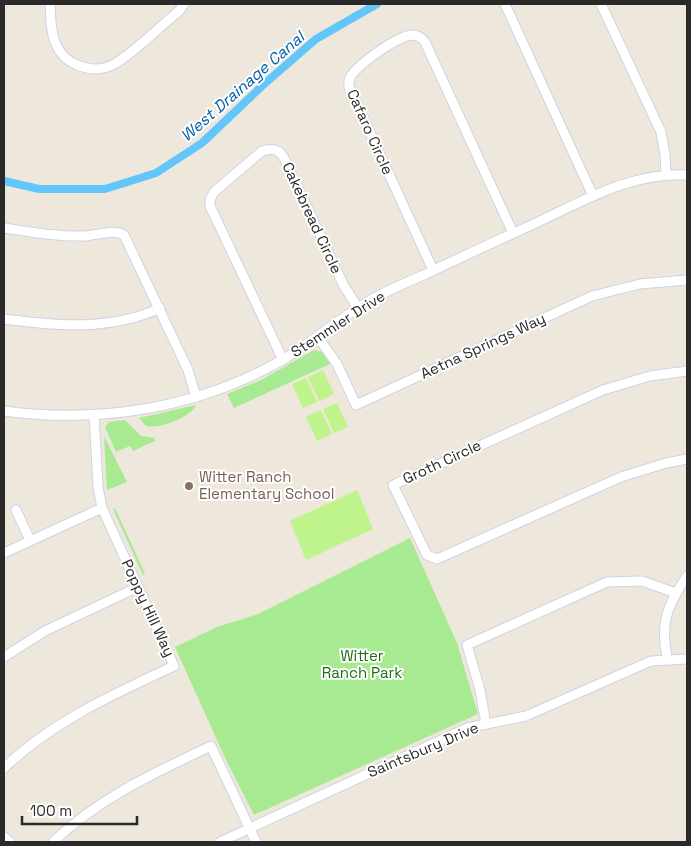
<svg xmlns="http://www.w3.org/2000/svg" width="691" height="846" font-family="'Space Grotesk',sans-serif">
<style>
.green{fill:#a8ea91}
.pitch{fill:#bff38c}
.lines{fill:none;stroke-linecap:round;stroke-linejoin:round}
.canal{stroke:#62c6fb;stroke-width:8}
.street-casing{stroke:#d0d2e5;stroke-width:11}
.street{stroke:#fff;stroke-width:9}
.education-dot{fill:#8d6e63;stroke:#fff;stroke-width:2}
.labels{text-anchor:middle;stroke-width:4;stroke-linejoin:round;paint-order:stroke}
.street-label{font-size:15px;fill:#2a2a2a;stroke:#fff}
.education-label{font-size:15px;fill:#785e54;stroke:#fff;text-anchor:start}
.park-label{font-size:15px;fill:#1e6f12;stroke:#fff}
.water-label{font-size:16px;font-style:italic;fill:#0061a9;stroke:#fff}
</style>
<rect width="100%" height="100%" fill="#eee7db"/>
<!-- green -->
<g class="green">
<polygon points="314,350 322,352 330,364 234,408 227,394 261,380"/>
<path d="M196,405C192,417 157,430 146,426L139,418Z"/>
<polygon points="125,420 141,436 154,438 155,441 133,451 130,446 116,452 105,427 109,422"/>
<polygon points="104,436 127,482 107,490"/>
<polygon points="115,508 145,574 143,575 113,509"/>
<polygon points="410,538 457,643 478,714 254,815 226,760 175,647 217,627 258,614"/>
</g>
<!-- pitch -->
<g class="pitch">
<polygon points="323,370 334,394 319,401 308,377"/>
<polygon points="306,378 317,402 303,408 292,384"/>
<polygon points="337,403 348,427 334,433 323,409"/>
<polygon points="321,410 332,434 317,441 306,417"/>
<polygon points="357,490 373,529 306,560 290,521"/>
</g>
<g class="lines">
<!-- canal -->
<polyline class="canal" points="4,181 39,189 105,189 156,173 202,143 263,85 316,39 377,4"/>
<!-- street casing -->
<g class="street-casing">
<g id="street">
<path d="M50,4C51,16 50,30 55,42C64,66 94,76 116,63C138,49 158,28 179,11L184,4"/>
<polyline points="505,4 593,196"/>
<polyline points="601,4 661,132 665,155 666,174"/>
<path d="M4,228C31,232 57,237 86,236C97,235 113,229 124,235L188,370L196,397"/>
<path d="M433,270L349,87C349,83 348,80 351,76C359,64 397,36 412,35C418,35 422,38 425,42L513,233"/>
<path d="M4,319C56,326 111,331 160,308"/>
<polyline points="318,337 337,364 356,405 592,296 640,284 687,280"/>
<path d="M283,360L210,206V200L214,192L262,151C272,148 279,149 284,158L344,286L358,308"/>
<polyline points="687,371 650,376 603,390 393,485 427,555 437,559 621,477 666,463 687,459"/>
<path d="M4,411C100,424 199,408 284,359C314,341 341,317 371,300C388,290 407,282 426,274C463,256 501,239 538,222C587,199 633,172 687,175"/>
<polyline points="16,510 30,540"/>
<polyline points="4,553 102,508"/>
<polyline points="4,657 45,631 138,587"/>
<path d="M667,658C660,622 667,606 687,576"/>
<polyline points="486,724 480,690 467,645 607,582 642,581 676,593"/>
<path d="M4,768C53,721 114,694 174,666L102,508L98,487L94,415"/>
<polyline points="4,837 10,842"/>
<path d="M53,842C99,798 154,773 211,746L256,842"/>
<polyline points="220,842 467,728 526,716 651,661 687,659"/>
</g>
</g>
<!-- street -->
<use href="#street" class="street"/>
</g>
<!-- markers -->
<circle class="education-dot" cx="189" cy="486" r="5"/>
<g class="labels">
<!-- street labels -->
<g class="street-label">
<text transform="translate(370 132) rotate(66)" y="5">Cafaro Circle</text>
<text transform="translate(312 218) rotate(65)" y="5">Cakebread Circle</text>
<text transform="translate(338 324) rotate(-33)" y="5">Stemmler Drive</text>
<text transform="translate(483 346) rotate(-25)" y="5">Aetna Springs Way</text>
<text transform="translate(442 462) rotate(-25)" y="5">Groth Circle</text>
<text transform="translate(148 608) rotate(65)" y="5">Poppy Hill Way</text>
<text transform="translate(423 750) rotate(-23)" y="5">Saintsbury Drive</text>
</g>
<!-- education labels -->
<g class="education-label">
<text x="199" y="482">Witter Ranch<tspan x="199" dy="17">Elementary School</tspan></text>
</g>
<!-- park labels -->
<g class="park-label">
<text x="362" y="661">Witter<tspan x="362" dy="17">Ranch Park</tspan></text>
</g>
<!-- water labels -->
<g class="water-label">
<text transform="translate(242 86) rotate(-41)" y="6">West Drainage Canal</text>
</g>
</g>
<!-- border -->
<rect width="691" height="846" fill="none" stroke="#2a2a2a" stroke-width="10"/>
<!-- scale -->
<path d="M22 816v8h115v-8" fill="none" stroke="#2a2a2a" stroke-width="2.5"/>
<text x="30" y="816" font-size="15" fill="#2a2a2a" stroke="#ffffff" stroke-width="4" paint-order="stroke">100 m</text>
</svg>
